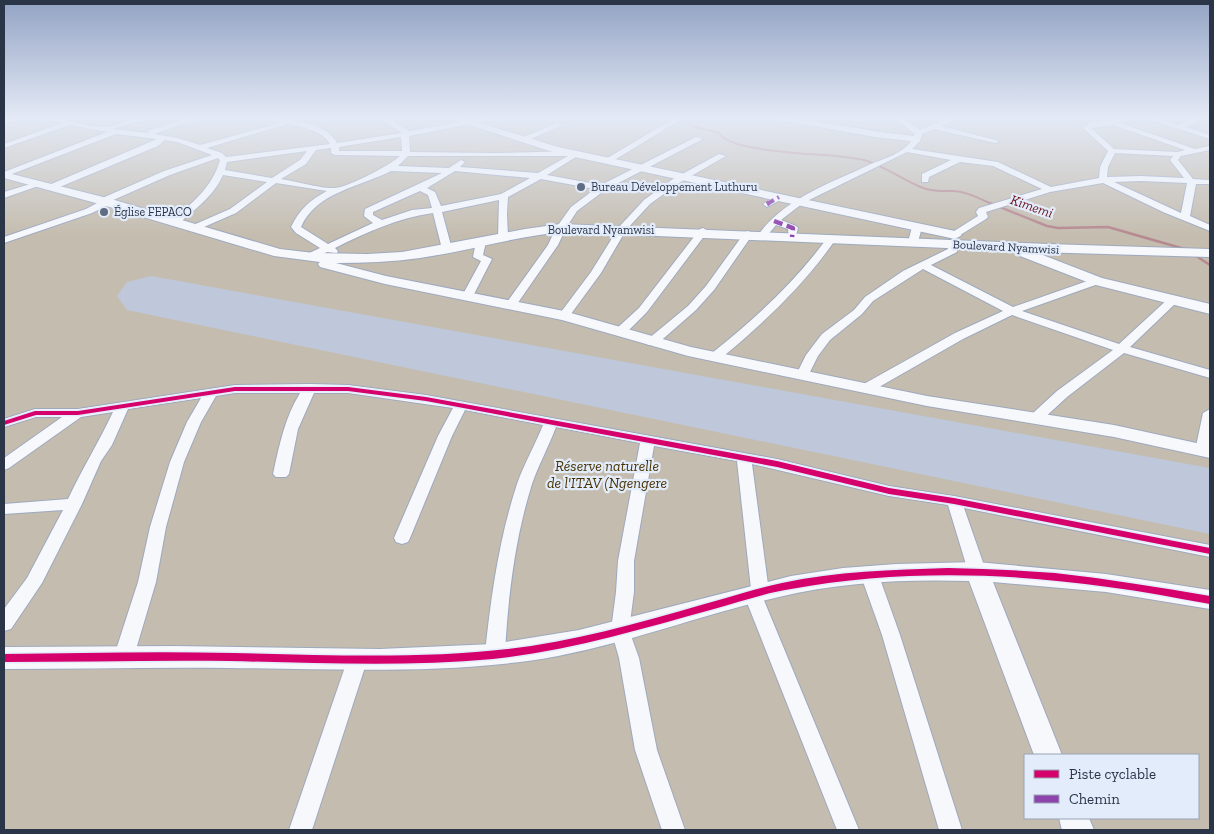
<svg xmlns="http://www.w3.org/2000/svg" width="1214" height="834" font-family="'Zilla Slab',serif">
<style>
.green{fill:#c4bcae;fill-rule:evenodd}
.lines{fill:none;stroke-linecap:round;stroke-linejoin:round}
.stream-far1{stroke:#b5898f;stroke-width:2}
.stream{stroke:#b5898f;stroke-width:2.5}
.runway{fill:#bec8da;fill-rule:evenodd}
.street-casing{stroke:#9ea9be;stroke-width:2}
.secondary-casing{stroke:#9ea9be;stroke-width:2}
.street{fill:#f6f8fc;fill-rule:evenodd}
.secondary{fill:#f6f8fc;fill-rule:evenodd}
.quiet-far1{stroke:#8e44ad;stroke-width:4;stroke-dasharray:8 4;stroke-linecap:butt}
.quiet{stroke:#8e44ad;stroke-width:4.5;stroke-dasharray:9 4.5;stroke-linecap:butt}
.cycleway-casing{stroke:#e3ecfb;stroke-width:3}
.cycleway{fill:#d6006c;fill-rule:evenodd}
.poi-dot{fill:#5f6c81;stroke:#e3ecfb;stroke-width:2}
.labels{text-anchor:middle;stroke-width:4.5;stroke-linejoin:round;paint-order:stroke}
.far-poi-label{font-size:12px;fill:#2a3548;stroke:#e3ecfb;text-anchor:start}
.far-street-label{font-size:12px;fill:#2a3548;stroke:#e3ecfb}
.far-water-label{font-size:14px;font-style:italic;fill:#681117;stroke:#e3ecfb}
.park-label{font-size:15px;font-style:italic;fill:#483300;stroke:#e3ecfb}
</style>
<rect width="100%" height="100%" fill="#c2d1ec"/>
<!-- green -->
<path class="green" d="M4,119H1210V830H4ZM1025,755H1198V818H1025Z"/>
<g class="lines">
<!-- stream-far1 -->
<path class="stream-far1" d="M684,119L695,127L719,133C728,148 777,151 795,153C817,155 842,155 864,160C885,166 902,180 923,188C934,192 941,191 952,191C966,191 980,199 992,204"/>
<!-- stream -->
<g class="stream">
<polyline points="990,203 1047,226 1058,228 1108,227 1188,250"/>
<polyline points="1193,254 1210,265"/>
</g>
<!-- runway -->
<polygon class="runway" points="151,276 1210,468 1210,534 127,310 117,296 127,282"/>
<!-- street casing -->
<g class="street-casing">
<g id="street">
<polygon points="5,119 15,119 4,124"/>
<path d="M48,119C66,119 84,126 102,127C114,127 130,119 144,119L113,129L147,133L149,130L187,119H198L154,134L178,138L200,145L280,123L266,119C288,119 325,121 337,143L402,133L381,119H390L409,131L479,119H495L409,136L410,152L496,153L576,151L580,153L579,155L547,175L601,185L696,137L703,139L605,190L577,211L566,228L558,245L515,307L511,308L505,305L548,245L556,228L571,207L595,189L541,179L508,197L507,214L508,237L503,240L498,237L499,200L442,212L452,249L451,251L447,252L442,249L433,213C398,218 367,232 335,248L338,251L337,253L327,252L313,259H305V255L320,248L296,233L291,227C299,210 310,200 327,191L276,183L236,213L197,230H191V226L230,209L267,182L223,175C214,196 194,210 177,225H171V221C192,203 212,188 220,160L218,158L170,175L111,201L110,204L92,213L4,243V237L86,209L99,202L100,199L164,171L212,155L177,142L165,140L158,146L55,189H49V185L157,139L116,134L4,177V172L107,132L70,125L4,148V144L62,123ZM287,124C302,127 322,130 330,144L226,157L222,153L207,148ZM401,137L402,151H339V147ZM331,148V153L335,155L400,156C390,165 349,187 335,188C322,189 295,181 281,179L306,164L316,150ZM307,151L300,160L272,178L225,170L227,162ZM408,156H568L538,173L460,167L465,162L461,160L449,168L398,166ZM391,171L442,173L365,209L364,216L373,223L328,244L301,227C316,192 360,187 391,171ZM455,171L530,178L501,194L441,206L435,192L427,188ZM420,191L428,195L432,208L412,210L382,220L373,215V212Z"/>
<polygon points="673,119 682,119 611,162 604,160"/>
<path d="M774,119C820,119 867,132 913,136L915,134L895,119H903L920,130L946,119H956L941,126L999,141L995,143L934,129L922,134L920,141L912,149L998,162L1051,187L1099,178L1100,167L1108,151L1083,128L1090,122L1126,119L1120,123L1195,149L1210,146V150L1181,156L1178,160L1193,179L1210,180V184H1196L1190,216L1210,225V231L1163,212L1103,183L1050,192L986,212L988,217L986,219L957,237H951V233L978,216L976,212L979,208L1042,189L993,166L960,162L929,177L928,182H922V174L951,160L907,152L803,203L781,220L796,226L798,228L795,239H789L788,229L776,225L766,237H760L758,235C785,198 831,183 871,164C884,159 903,153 911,141L875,137ZM1113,125L1185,150L1178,152L1114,149L1091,128ZM1115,153L1173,156L1170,160L1184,178L1141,176L1107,177L1108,167ZM1141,181L1187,183L1181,213L1114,182Z"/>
<polygon points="1148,119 1159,119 1178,125 1192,119 1202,119 1186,127 1210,135 1210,139"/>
<polygon points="556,123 563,125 524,142 517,140"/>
<polygon points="719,154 726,156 679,183 650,204 626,230 601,273 568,318 560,318 558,316 591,272 619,227 644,200 673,179"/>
<polygon points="37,182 44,184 4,198 4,192"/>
<polygon points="779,194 782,195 782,199 767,207 763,204"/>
<polygon points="917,224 922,227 918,242 916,244 910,244 908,242 912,227"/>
<polygon points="703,228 708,231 647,312 624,335 616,335 614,332 616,329 639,308 700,229"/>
<polygon points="748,231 753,234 714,290 696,310 656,345 648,345 646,342 648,339 688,306 706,286 745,232"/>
<path d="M831,236L836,239C804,285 764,323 720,359H712L710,356L712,353C755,319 795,282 828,237Z"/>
<polygon points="481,239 486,242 483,255 492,259 472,298 464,298 462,296 481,261 473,257 476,242"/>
<polygon points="952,241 957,244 957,252 931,265 1013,307 1093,279 1101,279 1102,281 1101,283 1022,311 1119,344 1169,298 1177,298 1179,300 1177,302 1130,347 1210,370 1210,378 1124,353 1067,397 1042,420 1032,420 1030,417 1032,414 1057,391 1113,350 1012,315 963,339 872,391 862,391 860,388 862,385 955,333 1003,311 923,269 873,301 862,314 830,340 818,356 807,378 797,378 796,375 806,355 822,334 854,310 865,297 903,271 948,249 947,244"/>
<path d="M310,384L348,385L426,395L777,459L889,486L954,496L1210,545V557L964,508L986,571L983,576L977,577L971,576L968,571L948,505L889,496L752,464L769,592L766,597L763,598L859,830H837L744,595L747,590L751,589L737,461L654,446L634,561V592L629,630L639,658L657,750L685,830H662L635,750L619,658L611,630L616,592L618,561L640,443L556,427C549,446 539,464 532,484C515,538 508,596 505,653L502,659L495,661L488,659L485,653C491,596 499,539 517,484C524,464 535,445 543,425L465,410L452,436L410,538L408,542L402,544L396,542L394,538L438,436L453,408L348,393H314L298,429L289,474L286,477H276L273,474C279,446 285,417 300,393H235L216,396L201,422L184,462L166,527L156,582L134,656L131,662L124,664L117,662L114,656L138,582L150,527L170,462L187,422L201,398L128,409L112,445L101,461L82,504L42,583L11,629L4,631V609L27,578L63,510L4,514V504L68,499C82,469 99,442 113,412L81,417L9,468L4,470V458L62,417H36L4,427V419L35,409H78L235,385Z"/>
<polygon points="1210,409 1210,446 1207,454 1197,454 1195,451 1203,413"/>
<polygon points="870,569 876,571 879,576 900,635 962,830 939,830 882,635 861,576 864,571"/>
<polygon points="357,653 364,655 367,661 312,830 289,830 347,661 350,655"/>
</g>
</g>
<!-- secondary casing -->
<g class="secondary-casing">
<g id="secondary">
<polygon points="451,119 467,119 558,147 955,231 962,235 955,239 556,153"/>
<path d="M4,172L111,199L280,249L314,253L367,254L402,252L525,229L561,224L1048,244L1210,249V257L1035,252L1102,278L1210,304V314L1092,284L1020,256L1019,251L561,232C513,237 468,251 420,258C392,262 364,263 336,263L386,276L564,311L691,347L927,396L1114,425L1210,446V458L1114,437L927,406L688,356L562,320L385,284L320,267L318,264L320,262L274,256L103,205L4,178Z"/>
<path d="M977,562L1106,574L1210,590V609L1106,592L993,582L1062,755H1034L969,581C906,579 840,582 779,597C695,616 614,649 528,661C428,674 329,669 229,668C154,667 79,669 4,669V647L174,646L380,649L493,644L579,630L791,576L843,568L896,564Z"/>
<polygon points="1059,818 1089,818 1094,830 1062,830"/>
</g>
</g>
<!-- street -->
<use href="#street" class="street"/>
<!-- secondary -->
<use href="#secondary" class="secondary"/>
<!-- quiet-far1 -->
<polyline class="quiet-far1" points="767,204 779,197"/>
<!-- quiet -->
<g class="quiet">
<polyline points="767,204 769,203"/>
<polyline points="774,221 793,228 792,237"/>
</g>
<!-- cycleway casing -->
<g class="cycleway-casing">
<g id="cycleway">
<polygon points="235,387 348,387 426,397 777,461 889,488 954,498 1210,548 1210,554 954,504 889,494 777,467 426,401 348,391 235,391 78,415 36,415 4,425 4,421 35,411 78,411"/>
<path d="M948,568C984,569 1020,570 1055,573C1107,579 1159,587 1210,596V604C1176,598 1142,591 1108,587C1003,572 895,570 791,589C765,593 739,602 714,609C641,629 569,651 493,659C406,667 318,663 230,661C155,660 79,662 4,662V654C81,653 157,651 234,653C333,655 433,660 531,646C597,636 662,616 726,598C744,593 763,587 782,583C836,571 893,570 948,568Z"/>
</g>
</g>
<!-- cycleway -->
<use href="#cycleway" class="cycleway"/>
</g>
<!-- sky -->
<linearGradient id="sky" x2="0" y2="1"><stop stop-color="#93a3c4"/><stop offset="0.5" stop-color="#e4eaf6"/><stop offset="1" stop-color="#e4eaf6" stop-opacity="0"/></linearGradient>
<rect width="1214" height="236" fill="url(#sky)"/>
<!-- markers -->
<g class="poi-dot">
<circle cx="581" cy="187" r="5"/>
<circle cx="104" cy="212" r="5"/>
</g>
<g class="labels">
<!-- far-poi labels -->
<g class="far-poi-label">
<text x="591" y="191">Bureau Développement Luthuru</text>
<text x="114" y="216">Église FEPACO</text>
</g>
<!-- far-street labels -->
<g class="far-street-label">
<text x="601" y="234">Boulevard Nyamwisi</text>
<text transform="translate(1006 247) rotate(3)" y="4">Boulevard Nyamwisi</text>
</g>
<!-- far-water labels -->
<g class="far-water-label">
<text transform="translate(1032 206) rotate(19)" y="5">Kimemi</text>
</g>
<!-- park labels -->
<g class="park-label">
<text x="607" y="471">Réserve naturelle<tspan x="607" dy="17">de l'ITAV (Ngengere</tspan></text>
</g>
</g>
<!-- border -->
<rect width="1214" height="834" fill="none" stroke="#2a3548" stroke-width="10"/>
<!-- legend -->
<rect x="1024" y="754" width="175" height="65" fill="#e3ecfb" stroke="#99a3b3"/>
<rect x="1034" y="770" width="25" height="8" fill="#d6006c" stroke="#99a3b3"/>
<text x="1069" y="779" font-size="15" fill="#2a3548">Piste cyclable</text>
<rect x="1034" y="795" width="25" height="8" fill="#8e44ad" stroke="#99a3b3"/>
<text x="1069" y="804" font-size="15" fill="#2a3548">Chemin</text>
</svg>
